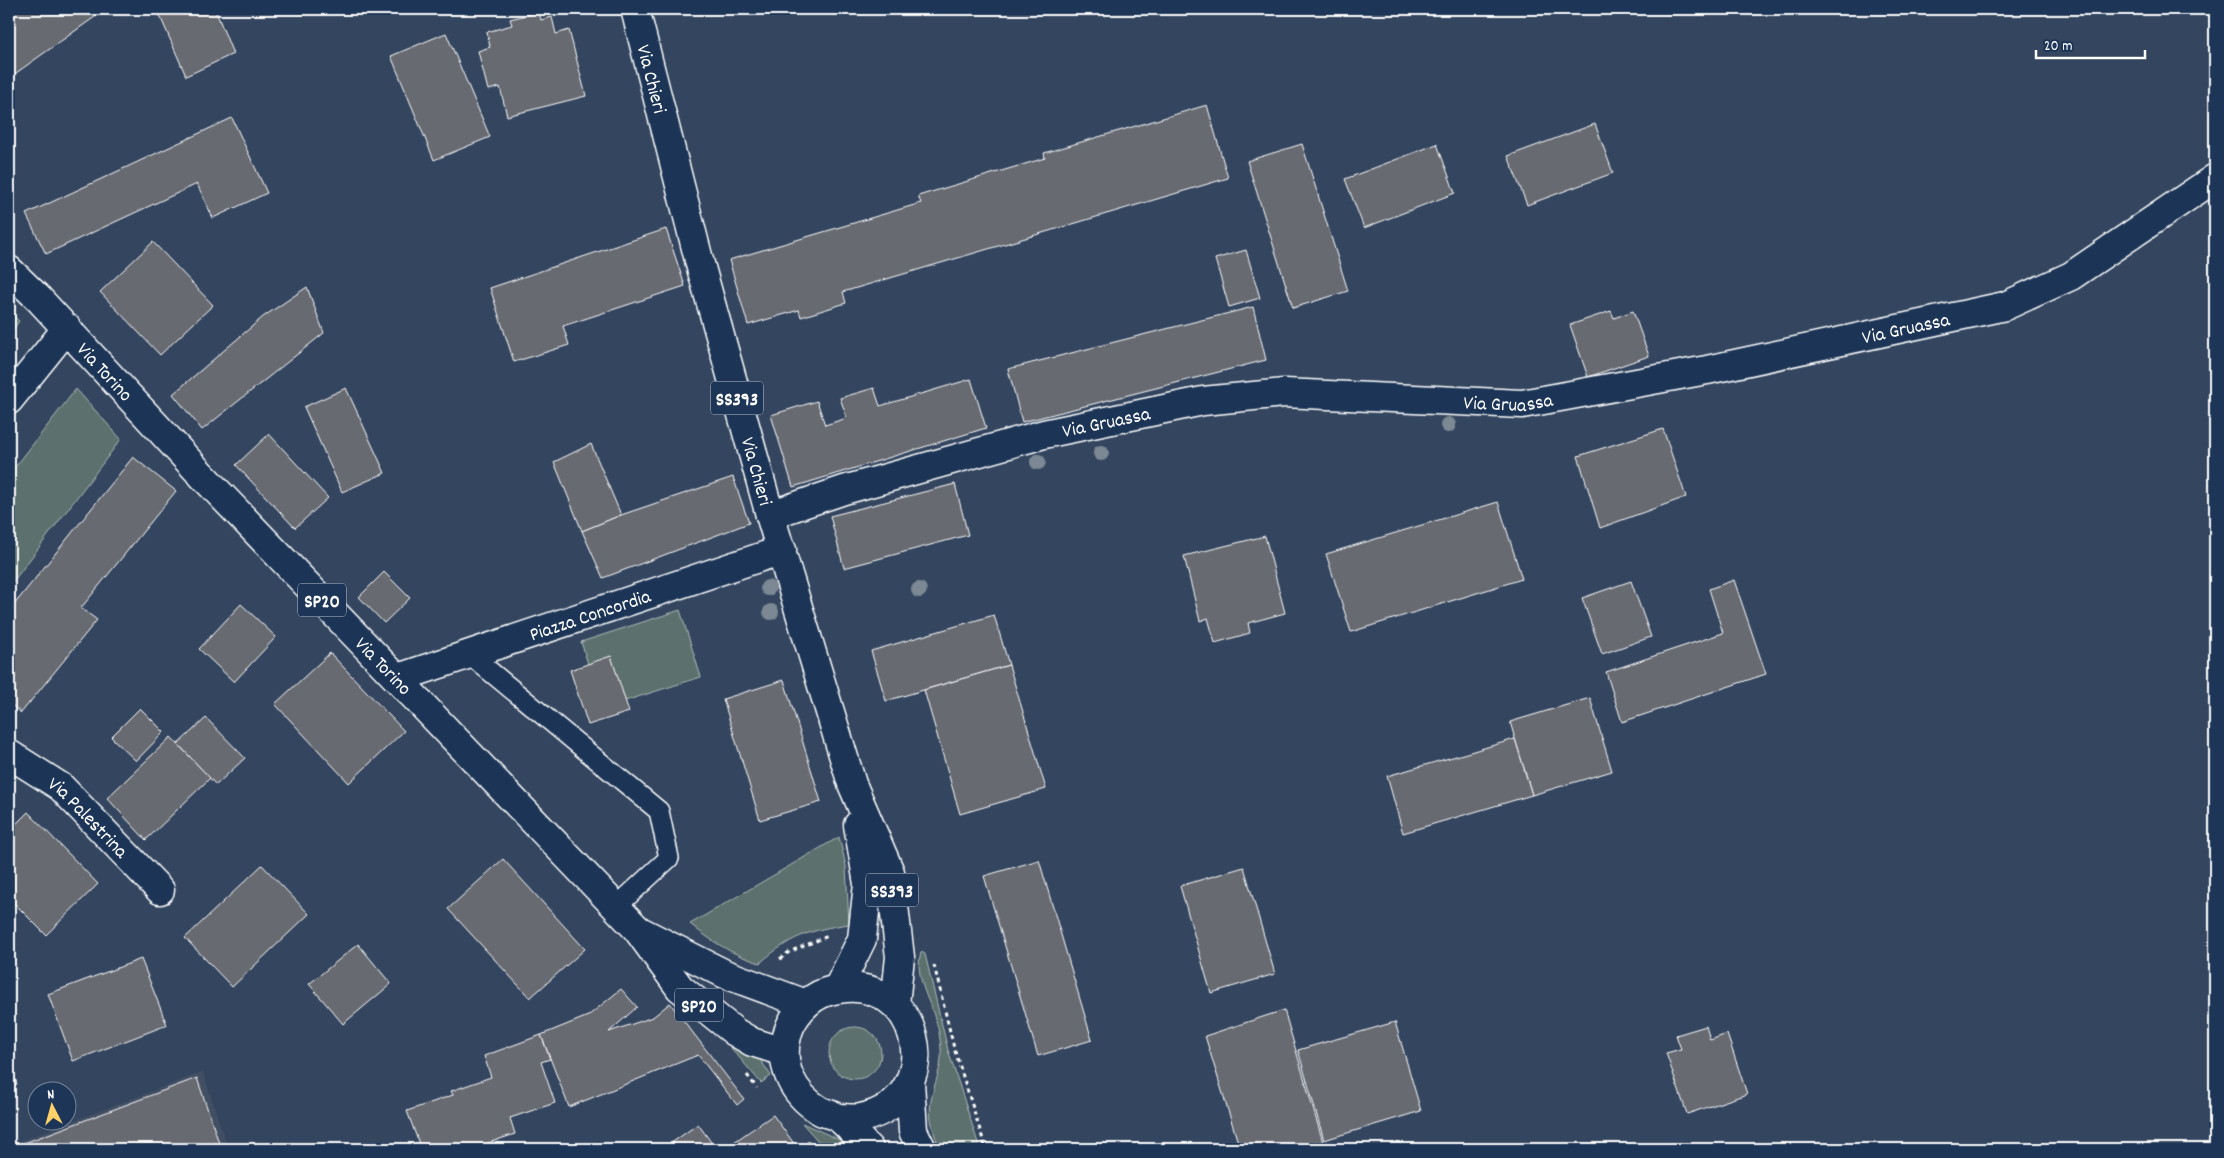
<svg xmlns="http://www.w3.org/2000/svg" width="2224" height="1158" font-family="Dekko,sans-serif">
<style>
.built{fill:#435064}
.green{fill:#5c716d;stroke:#aeb8b6}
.building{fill:#676a71;stroke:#fff}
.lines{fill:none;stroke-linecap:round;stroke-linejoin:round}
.lane-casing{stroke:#fff;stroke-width:22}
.street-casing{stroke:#fff;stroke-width:31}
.primary-casing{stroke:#fff;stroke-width:31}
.path{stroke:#fff;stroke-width:3;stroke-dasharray:4 4;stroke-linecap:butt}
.lane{stroke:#1d3557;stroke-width:19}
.street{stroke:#1d3557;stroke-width:28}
.primary{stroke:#1d3557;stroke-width:28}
.tree{fill:#7b8893}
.labels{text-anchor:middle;stroke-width:4;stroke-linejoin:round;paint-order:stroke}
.shield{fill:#1d3557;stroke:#bbc2cd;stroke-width:1}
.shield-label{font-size:19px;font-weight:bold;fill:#fff}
.street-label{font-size:20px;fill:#fff;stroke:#1d3557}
</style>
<rect width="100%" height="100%" fill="#33455f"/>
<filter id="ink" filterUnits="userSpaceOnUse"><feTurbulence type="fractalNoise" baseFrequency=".02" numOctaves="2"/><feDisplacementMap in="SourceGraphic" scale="10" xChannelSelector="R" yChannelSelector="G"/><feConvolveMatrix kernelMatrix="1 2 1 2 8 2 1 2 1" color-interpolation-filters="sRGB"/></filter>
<g filter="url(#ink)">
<!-- built -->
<polygon class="built" points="203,1072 228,1149 9,1149 9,1145"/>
<!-- green -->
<g class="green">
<polygon points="9,311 19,321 9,336"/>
<polygon points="76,389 121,439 9,587 9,475"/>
<polygon points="680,610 701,677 625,701 611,657 588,664 581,642"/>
<path d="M839,837L846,866L849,924C809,930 790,937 760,963C733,955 711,941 690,924Z"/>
<path d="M921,952L925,954L948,1050L980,1149H940C934,1135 928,1116 931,1101C934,1083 943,1066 941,1048C940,1039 939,1030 936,1021C929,999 914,976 921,952Z"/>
<circle cx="855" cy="1053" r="26"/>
<polygon points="735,1041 758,1056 771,1076 761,1083 731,1048"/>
<polygon points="802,1123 851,1145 856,1149 825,1149"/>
</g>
<!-- building -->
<g class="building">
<polygon points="9,9 106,9 9,78"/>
<polygon points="157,9 215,9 233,54 186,76"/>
<polygon points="539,12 541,20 552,17 556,34 569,30 586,96 507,116 500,87 488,90 478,51 490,47 487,32 512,25 510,19"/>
<polygon points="446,33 490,137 434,160 391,56"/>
<polygon points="1207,105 1228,178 843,292 846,303 801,317 799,310 748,325 729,260 921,203 918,196 1045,158 1044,153"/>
<polygon points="232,118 267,193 213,218 197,184 46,254 26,214"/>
<polygon points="1595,124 1613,173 1527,205 1508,156"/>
<polygon points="1302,144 1348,291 1293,308 1247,161"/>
<polygon points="1437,144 1455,193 1364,228 1345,179"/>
<polygon points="666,229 685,286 563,326 569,345 514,362 490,288"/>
<polygon points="153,242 213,305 160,355 100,292"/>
<polygon points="1246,250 1260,298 1229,307 1215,259"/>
<polygon points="307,287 324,333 202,430 173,394 263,317"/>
<polygon points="1253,307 1266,360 1022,422 1008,369"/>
<polygon points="1611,311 1614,318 1633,311 1649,356 1588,377 1570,325"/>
<polygon points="971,379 986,428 793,487 771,415 817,401 825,425 847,418 840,398 874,388 880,406"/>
<polygon points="346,388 385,473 342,492 304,407"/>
<polygon points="1663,429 1686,497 1600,528 1578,456"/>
<polygon points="269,434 328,498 295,528 236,465"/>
<polygon points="591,444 621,515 582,531 554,462"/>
<polygon points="133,457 176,491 81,608 97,620 21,713 9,703 9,611"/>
<polygon points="733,477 749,523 603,578 582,531 621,515"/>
<polygon points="955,484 968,535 844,568 830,516"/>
<polygon points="1498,502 1522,579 1351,632 1326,554"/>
<polygon points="1265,536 1285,613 1248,623 1250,633 1215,643 1208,618 1200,621 1184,556"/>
<polygon points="384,572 410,598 384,623 359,597"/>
<polygon points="1734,580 1766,674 1622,722 1606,672 1723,633 1709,589"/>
<polygon points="1631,581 1651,637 1602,654 1582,598"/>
<polygon points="241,604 276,637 234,682 199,649"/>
<polygon points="994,615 1009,665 886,701 871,651"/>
<polygon points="330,653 404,731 349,783 275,704"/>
<polygon points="611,656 629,712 588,725 570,670"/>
<polygon points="1009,665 1046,789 960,814 924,690"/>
<polygon points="784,680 821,802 760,820 723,699"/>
<polygon points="1590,698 1612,771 1532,795 1510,722"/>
<polygon points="140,708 164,732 136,761 111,737"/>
<polygon points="206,718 245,758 216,785 178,744"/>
<polygon points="171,737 210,778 146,840 107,798"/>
<polygon points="1515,739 1532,795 1403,833 1387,776"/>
<polygon points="28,812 98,884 46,935 9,898 9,831"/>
<polygon points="503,859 585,949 530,998 448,909"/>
<polygon points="1039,860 1092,1040 1038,1056 984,876"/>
<polygon points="262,865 309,914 232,987 185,938"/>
<polygon points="1244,867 1275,974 1211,993 1180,886"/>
<polygon points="358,944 391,984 343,1024 309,984"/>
<polygon points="141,959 167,1025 73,1061 48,994"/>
<polygon points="621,989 637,1007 609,1032 653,1017 670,1003 744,1099 737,1105 698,1055 569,1107 541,1035 588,1016"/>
<polygon points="1284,1010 1325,1149 1240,1149 1205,1036"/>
<polygon points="1395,1022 1421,1111 1324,1140 1298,1050"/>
<polygon points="1706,1026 1710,1040 1727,1034 1747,1094 1687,1114 1666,1053 1681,1049 1676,1035"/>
<polygon points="541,1035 550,1059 541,1062 555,1103 510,1118 515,1134 479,1146 481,1149 421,1149 407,1111 453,1095 451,1091 491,1077 484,1056"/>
<polygon points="9,1061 17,1084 9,1087"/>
<polygon points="197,1078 221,1149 20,1149 19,1145"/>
<polygon points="773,1115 798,1149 724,1149"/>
<polygon points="698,1124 716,1149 663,1149"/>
</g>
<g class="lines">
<!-- lane casing -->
<g class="lane-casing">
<polyline id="lane" points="469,654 659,811 669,858 616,907"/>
</g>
<!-- street casing -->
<g class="street-casing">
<g id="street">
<polyline points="9,400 67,328"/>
<path id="s1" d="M770,515L844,490L1044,434L1203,401L1284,393L1522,404L1707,370L2005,306L2071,276L2215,178"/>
<path id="s2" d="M398,678L782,550"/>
<path id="s3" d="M9,754L61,787L160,890"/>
</g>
</g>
<!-- primary casing -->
<g class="primary-casing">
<g id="primary">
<path id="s4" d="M635,9L700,264L770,515L852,784L890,872L900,957L895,1004"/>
<path id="s5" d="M9,270L39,299L197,470L637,929L680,988L735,1032L752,1042L784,1052"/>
<polyline points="640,931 725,974 806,1004"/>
<polyline points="838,988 862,939 868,884 858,825"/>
<polyline points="910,1082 913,1131 922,1149"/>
<path d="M839,1118C846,1118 854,1119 861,1118C953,1098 919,962 826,992C808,998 791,1017 787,1036C779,1066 793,1094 819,1110C825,1114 834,1114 840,1119C850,1127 859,1139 869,1149"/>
</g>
</g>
<!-- path -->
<g class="path">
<polyline points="780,959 789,952 828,936"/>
<polyline points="934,965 954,1048 986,1149"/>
<polyline points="747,1075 757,1088"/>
<polyline points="807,1142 813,1149"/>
</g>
<!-- lane -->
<use href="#lane" class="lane"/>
<!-- street -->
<use href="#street" class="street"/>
<!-- primary -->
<use href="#primary" class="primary"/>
</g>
<!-- trees -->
<g class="tree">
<circle cx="1448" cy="425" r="8"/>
<circle cx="1101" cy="453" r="8"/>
<circle cx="1038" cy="462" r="8"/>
<circle cx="768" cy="588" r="8"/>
<circle cx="919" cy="590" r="8"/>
<circle cx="771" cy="612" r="8"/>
</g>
</g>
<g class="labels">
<!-- shield labels -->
<g class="shield">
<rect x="711" y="381.5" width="52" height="33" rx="4"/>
<rect x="298" y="583.5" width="48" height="33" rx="4"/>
<rect x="866" y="873.5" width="52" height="33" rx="4"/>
<rect x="675" y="988.5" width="48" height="33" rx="4"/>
</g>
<g class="shield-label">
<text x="737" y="405">SS393</text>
<text x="322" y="607">SP20</text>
<text x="892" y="897">SS393</text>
<text x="699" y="1012">SP20</text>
</g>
<!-- street labels -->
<g class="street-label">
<text dy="7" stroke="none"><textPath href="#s4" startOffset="72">Via Chieri</textPath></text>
<text dy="7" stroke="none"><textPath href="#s1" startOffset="1159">Via Gruassa</textPath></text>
<text dy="7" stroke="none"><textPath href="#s5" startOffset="140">Via Torino</textPath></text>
<text dy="7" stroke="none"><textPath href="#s1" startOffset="754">Via Gruassa</textPath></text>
<text dy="7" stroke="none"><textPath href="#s1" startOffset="349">Via Gruassa</textPath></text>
<text dy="7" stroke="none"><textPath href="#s4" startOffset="478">Via Chieri</textPath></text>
<text dy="7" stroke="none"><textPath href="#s2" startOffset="202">Piazza Concordia</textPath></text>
<text dy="7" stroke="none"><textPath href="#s5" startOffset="545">Via Torino</textPath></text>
<text dy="7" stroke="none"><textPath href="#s3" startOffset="102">Via Palestrina</textPath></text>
</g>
</g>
<!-- margin -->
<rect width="2224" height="1158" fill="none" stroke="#1d3557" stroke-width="30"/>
<rect x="15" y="15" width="2194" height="1128" fill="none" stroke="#fff" stroke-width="2" filter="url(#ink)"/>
<!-- north arrow -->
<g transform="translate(52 1106) rotate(354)"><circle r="24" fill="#1d3557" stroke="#77869a"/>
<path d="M0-4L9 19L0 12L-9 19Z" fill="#ffd166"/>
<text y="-8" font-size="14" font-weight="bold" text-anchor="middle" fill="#ffffff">N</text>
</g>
<!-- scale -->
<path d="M2036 50v8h109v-8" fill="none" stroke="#ffffff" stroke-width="2.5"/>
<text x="2044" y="50" font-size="15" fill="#ffffff" stroke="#1d3557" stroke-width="4" paint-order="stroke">20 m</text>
</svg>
